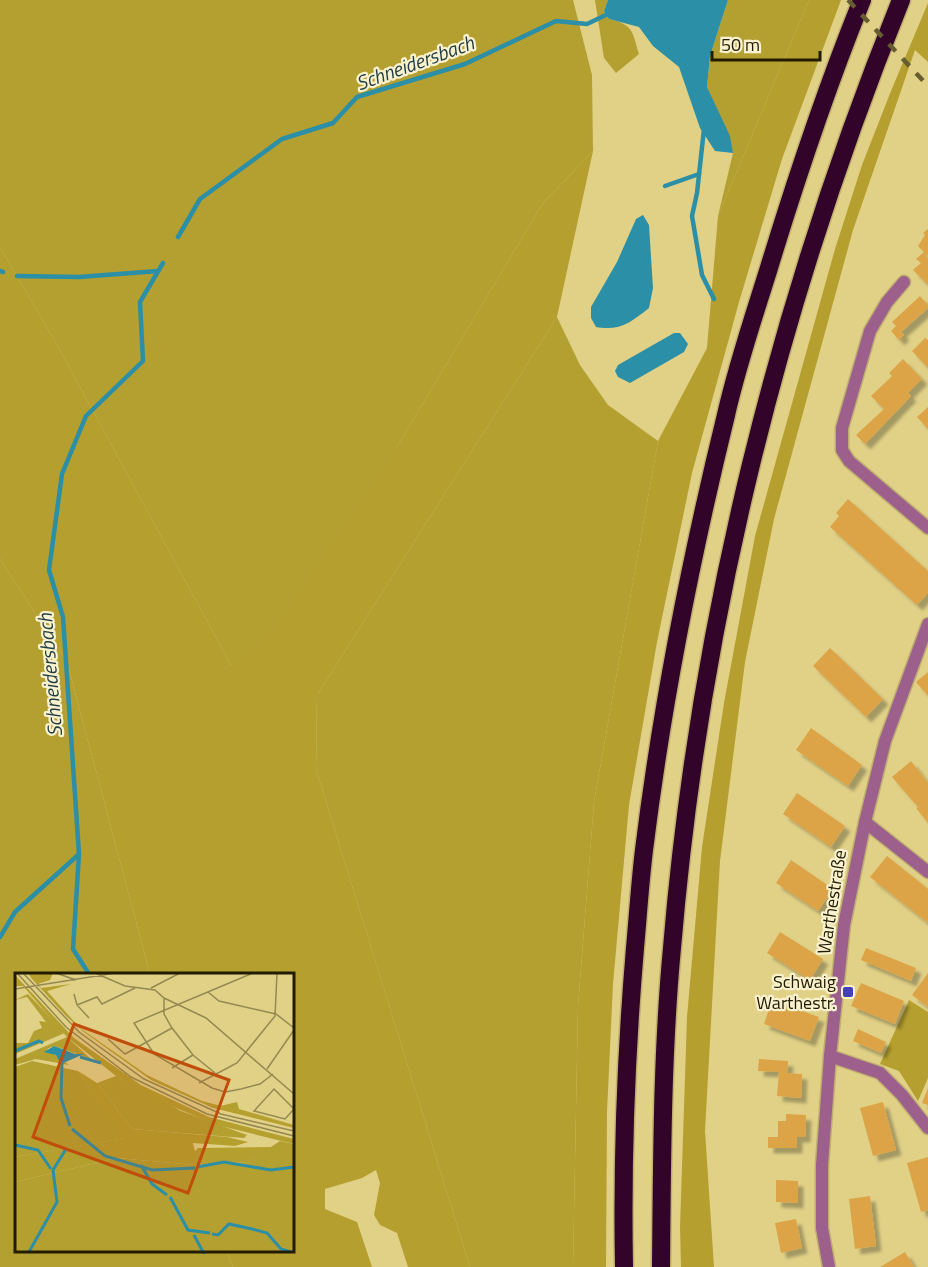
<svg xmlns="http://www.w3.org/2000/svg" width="928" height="1267" font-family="'Titillium Web',sans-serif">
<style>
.green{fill:#b59f2f}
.forest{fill:#b49f31}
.water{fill:#2b8fa7}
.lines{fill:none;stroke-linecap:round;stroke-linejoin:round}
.stream{stroke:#2b8fa7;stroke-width:4.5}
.building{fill:#dca447;filter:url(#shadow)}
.minor-casing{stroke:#bfb06f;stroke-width:15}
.motorway-casing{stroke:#bfb06f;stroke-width:21}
.minor{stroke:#9d608d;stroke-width:12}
.motorway{stroke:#320429;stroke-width:18}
.rail{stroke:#665d30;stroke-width:4.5;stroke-dasharray:10 10;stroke-linecap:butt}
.poi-dot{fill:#4441b7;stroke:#faf2ce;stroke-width:2}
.labels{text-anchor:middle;stroke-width:4.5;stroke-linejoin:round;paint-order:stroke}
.street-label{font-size:18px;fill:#221c00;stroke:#faf2ce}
.poi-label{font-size:18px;fill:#221c00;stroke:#faf2ce;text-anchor:end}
.water-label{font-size:20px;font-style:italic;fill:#1f3d45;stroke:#faf2ce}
.inset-river{fill:none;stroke:#2b8fa7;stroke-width:3}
.inset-road{fill:none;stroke:#958951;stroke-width:1.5}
.view{fill:#c04d0a;fill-opacity:0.15;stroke:#c04d0a;stroke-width:3}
.inset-edge{fill:none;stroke:#221c00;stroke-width:3}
</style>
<defs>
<filter id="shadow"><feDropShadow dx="5.5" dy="5.5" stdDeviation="1.5" flood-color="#0004"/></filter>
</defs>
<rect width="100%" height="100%" fill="#e1d187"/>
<!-- green -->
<g class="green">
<polygon points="809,0 841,0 782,159 739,302 692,473 657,642 629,805 613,984 607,1112 606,1267 573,1267 578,1006 594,802 658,441 707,348 718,216"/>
<polygon points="928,3 928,62 915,50 853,230 774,519 745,662 720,861 705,1131 714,1267 681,1267 680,1227 687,1017 702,847 724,703 755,536 835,249 862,165 891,91"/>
<polygon points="593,151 557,317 317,695 316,769 470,1267 408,1267 397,1233 380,1225 374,1215 380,1183 376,1170 362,1178 325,1189 325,1209 357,1222 372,1267 233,1267 226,1251 292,1250 292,974 150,974 67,662 0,559 0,247 56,343 231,665 398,445 543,203"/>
<polygon points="909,1000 928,1012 928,1078 918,1101 899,1071 880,1064"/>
</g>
<!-- forest -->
<g class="forest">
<polygon points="0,0 573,0 592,75 593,151 543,203 398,445 266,638 231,665 56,343 0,247"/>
<path d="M595,0H608L604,11L609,19C634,25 632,31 639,54L616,73L604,58Z"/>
<polygon points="728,0 809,0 718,216 733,153 707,87 710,56"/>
<polygon points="557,317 580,365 608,405 658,441 594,802 578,1006 573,1267 470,1267 316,769 317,695"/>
<polygon points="0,559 67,662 150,974 16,974 16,1250 226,1251 233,1267 0,1267"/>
</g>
<!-- water -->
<g class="water">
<polygon points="608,0 728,0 710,56 707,87 730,136 733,153 715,151 700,128 679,67 653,46 639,27 609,19 604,11"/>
<path d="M643,215L649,225L653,288L649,308C630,323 620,331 596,327L591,318V307L617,262L636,219Z"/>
<polygon points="674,333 680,333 688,344 684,352 630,383 618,377 615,371 618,365"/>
</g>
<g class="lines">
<!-- stream -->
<g class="stream">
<polyline points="704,129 697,193 692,216 702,275 714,299"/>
<polyline points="665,186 699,174"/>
<polyline points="178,237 200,199 282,139 333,123 357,97 465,64 556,21 587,24 610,13"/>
<polyline points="0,271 3,272"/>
<polyline points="17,276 79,277 158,271"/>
<polyline points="0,937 15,912 78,855"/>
<polyline points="89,974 73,949 79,854 63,617 49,570 62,474 86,416 143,361 140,302 163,263"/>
<polyline points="204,1250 204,1252"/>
</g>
</g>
<!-- building -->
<g class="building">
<polygon points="928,229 928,254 926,256 928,258 928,285 913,270 921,263 916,259 924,252 918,246 925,235 923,233"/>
<polygon points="920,296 928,305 928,308 901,332 904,335 899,340 891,331 896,326 892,322"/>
<polygon points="925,338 928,340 928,368 912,351"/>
<polygon points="903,359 922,379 908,393 911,396 865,444 856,435 884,409 871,396 892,376 889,373"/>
<polygon points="928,407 928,429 917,417"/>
<polygon points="848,499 928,571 928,593 917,605 830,527 839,516 836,513"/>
<polygon points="830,648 883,699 866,717 813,666"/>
<polygon points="928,672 928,696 916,682"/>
<polygon points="811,728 862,765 848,786 796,750"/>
<polygon points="911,761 928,783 928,823 916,808 918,807 892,777"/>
<polygon points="797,793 845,826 831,847 783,814"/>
<polygon points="887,856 928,889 928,923 870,877"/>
<polygon points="791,860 833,889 818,911 776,883"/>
<polygon points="780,932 823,959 810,980 767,953"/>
<polygon points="866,948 916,968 911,981 861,960"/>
<polygon points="928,973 928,1007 912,995"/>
<polygon points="861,983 904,1001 895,1024 851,1006"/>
<polygon points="772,1000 819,1017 810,1041 764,1024"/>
<polygon points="858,1029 886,1042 881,1053 853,1041"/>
<polygon points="759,1059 788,1061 787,1073 802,1074 801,1098 777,1096 779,1072 758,1071"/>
<polygon points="928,1088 928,1105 922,1103"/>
<polygon points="883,1102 896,1150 873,1156 860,1108"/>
<polygon points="786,1114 806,1115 805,1137 797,1137 797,1148 768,1148 768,1137 778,1137 778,1121 786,1121"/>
<polygon points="928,1157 928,1210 921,1212 907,1163"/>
<polygon points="776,1180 798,1181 798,1203 776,1202"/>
<polygon points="870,1196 876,1246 855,1249 849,1199"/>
<polygon points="796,1219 802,1248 781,1253 775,1223"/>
<polygon points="905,1252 914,1267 880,1267"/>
</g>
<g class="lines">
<!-- minor casing -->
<g class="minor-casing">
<g id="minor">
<polyline points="904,282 887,302 870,331 842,428 842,450 849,461 928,528"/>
<polyline points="865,822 928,872"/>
<polyline points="830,1056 880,1073 902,1095 928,1128"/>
<polyline points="829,1267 822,1228 822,1165 830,1056 844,925 865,822 885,741 928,624"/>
</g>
</g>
<!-- motorway casing -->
<g class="motorway-casing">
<g id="motorway">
<path d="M624,1267C622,1161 626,1054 635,948C638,915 640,883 644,850C662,704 691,558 726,415C737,366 753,319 768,271C796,179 826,89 862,0"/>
<path d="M661,1267C662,1161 662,1054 672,948C699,623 779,301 901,0"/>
</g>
</g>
<!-- minor -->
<use href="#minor" class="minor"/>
<!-- motorway -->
<use href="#motorway" class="motorway"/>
<!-- rail -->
<polyline class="rail" points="848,0 928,86"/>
</g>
<!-- markers -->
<rect class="poi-dot" x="842" y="986" width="12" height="12" rx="3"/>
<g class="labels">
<!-- street labels -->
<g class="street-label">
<text transform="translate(832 902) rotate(-81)" y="6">Warthestraße</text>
</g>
<!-- poi labels -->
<g class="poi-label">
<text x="836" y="988">Schwaig<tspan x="836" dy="21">Warthestr.</tspan></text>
</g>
<!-- water labels -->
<g class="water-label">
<text transform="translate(415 63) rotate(-20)" y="7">Schneidersbach</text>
<text transform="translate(50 675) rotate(-95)" y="7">Schneidersbach</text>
</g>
</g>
<!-- overview -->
<g transform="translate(15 973)">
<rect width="279" height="279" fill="#e1d187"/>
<path d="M13,0H38L35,7L23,11L26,15L56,11L32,18L65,55L132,102L187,128L279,152V155L198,135L136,107L69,59L51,43L17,6ZM0,2L59,65L126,112L194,144L279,166V171L202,152L142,127L101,103L52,64L8,13H0ZM63,98L82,110L117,156L212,164L233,169L220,173L178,170L180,178L183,175L257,174L233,189L179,192L102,185L0,209V184L109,165Z" fill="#b59f2f"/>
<path d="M13,21L50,60L0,81V70H13L19,58L27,55L24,48L31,49L12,24L0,27ZM52,64L76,86L39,73L32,76L54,92L21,86L0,92V86ZM17,88L63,98L110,165L0,184V94ZM101,103L166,138L232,162L229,165L117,156L82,110ZM222,129L224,136L279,152L205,133ZM265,168L279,171V279H0V209L102,185L179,192L233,189Z" fill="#b49f31"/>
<path d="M39,73L60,81H69L46,91L41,82L29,79Z" fill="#2b8fa7"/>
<path class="inset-river" d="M0,78L24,68L28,70M65,84L86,90M47,90L46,125L55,153M57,156L90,183L137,197L180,195M0,172L23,177L36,196M126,192L137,211L152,222M182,194L209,189L256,197L279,194M155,224L173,257L195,260M197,261L203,262L214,251L237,256L252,260L266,276L276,279M179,262L188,279M14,279L42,229L38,197L51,176"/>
<path class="inset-road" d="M2,0L51,54L116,104L192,141L279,163M8,0L64,59L129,106L206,141L279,158M41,0L61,7M80,0L110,13L140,17L149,25L191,45L279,121M238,0L119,50L139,81L197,115L210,119L226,116L245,111L258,101M136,15L165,0M0,16L100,0M193,19L204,28L261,41L279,55M59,21L62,32L74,45M149,26V41L157,55L178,82L200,100M62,32L82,24L87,31L120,15M93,66L110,81L157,55M157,95L178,82M252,96L279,57M184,110L222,90L260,43L262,0M259,116L279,136L270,146L239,138Z"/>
<path class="view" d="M59,51L214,107L173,220L18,164Z"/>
<rect width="279" height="279" class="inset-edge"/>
</g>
<!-- scale -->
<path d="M712 51v9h108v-9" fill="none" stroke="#221c00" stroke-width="3"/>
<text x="721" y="51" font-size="18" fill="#221c00" stroke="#faf2ce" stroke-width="4.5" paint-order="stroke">50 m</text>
</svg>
